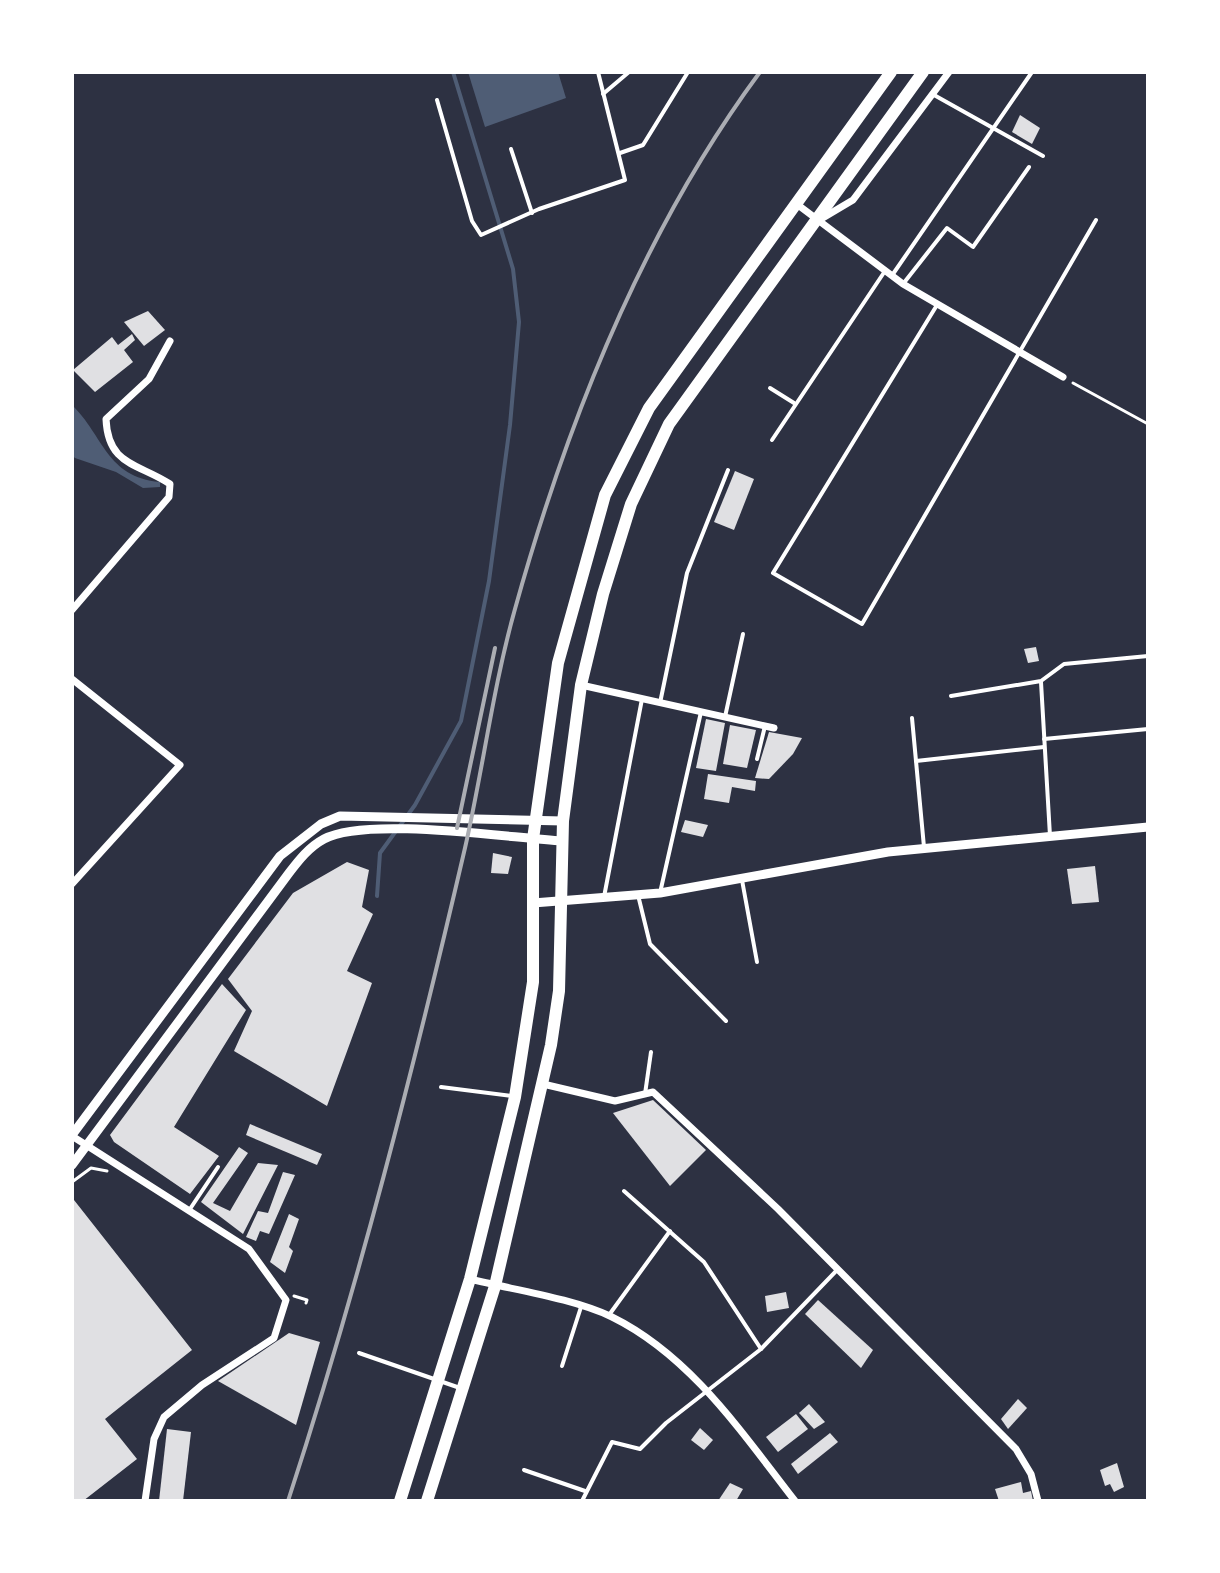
<svg xmlns="http://www.w3.org/2000/svg" width="1220" height="1573" font-family="Signika,sans-serif">
<style>
.water{fill:#4f5d75}
.lines{fill:none;stroke-linecap:round;stroke-linejoin:round}
.stream{stroke:#4f5d75;stroke-width:4}
.building{fill:#e0e0e3}
.path{stroke:#fff;stroke-width:3}
.service{stroke:#fff;stroke-width:4}
.minor{stroke:#fff;stroke-width:7}
.tertiary{stroke:#fff;stroke-width:9}
.primary{stroke:#fff;stroke-width:12}
.rail{stroke:#abadb3;stroke-width:4}
</style>
<rect width="100%" height="100%" fill="#2d3142"/>
<!-- water -->
<g class="water">
<polygon points="468,72 558,72 566,98 485,127"/>
<path d="M72,405C104,436 106,477 160,482V487L143,488L116,472L75,458L72,455Z"/>
</g>
<g class="lines">
<!-- stream -->
<polyline class="stream" points="377,896 380,853 415,805 461,721 489,581 510,425 519,322 513,269 453,72"/>
</g>
<!-- building -->
<g class="building">
<polygon points="1020,115 1040,128 1032,144 1012,132"/>
<polygon points="148,311 165,330 144,346 124,322"/>
<polygon points="132,334 135,340 124,350 133,362 95,392 73,370 112,337 118,345"/>
<polygon points="735,471 754,479 734,530 714,522"/>
<polygon points="1036,647 1039,661 1028,663 1024,649"/>
<polygon points="706,719 725,723 716,771 696,768"/>
<polygon points="730,725 756,730 747,768 723,764"/>
<polygon points="769,732 802,738 793,754 769,779 755,778"/>
<polygon points="708,774 756,781 755,791 732,787 729,803 704,799"/>
<polygon points="685,820 708,825 703,837 681,832"/>
<polygon points="493,853 512,857 508,874 491,873"/>
<polygon points="347,862 369,870 362,907 373,914 347,971 372,983 327,1106 234,1051 252,1011 228,979 293,893"/>
<polygon points="1095,866 1099,902 1072,904 1067,869"/>
<polygon points="222,984 246,1010 174,1127 219,1156 190,1194 114,1142 110,1135"/>
<polygon points="653,1100 706,1150 670,1186 613,1113"/>
<polygon points="250,1124 322,1154 317,1165 246,1135"/>
<polygon points="239,1147 248,1153 213,1203 230,1211 258,1163 278,1165 243,1234 201,1202"/>
<polygon points="283,1172 295,1175 269,1234 260,1231 256,1241 246,1237 258,1211 268,1213"/>
<polygon points="74,1200 192,1350 105,1419 137,1459 83,1501 72,1501"/>
<polygon points="289,1214 299,1219 289,1247 293,1251 285,1273 270,1262"/>
<polygon points="786,1292 789,1308 767,1312 765,1296"/>
<polygon points="818,1300 873,1350 861,1368 805,1314"/>
<polygon points="289,1333 320,1342 296,1425 218,1381"/>
<polygon points="1018,1399 1027,1408 1008,1429 1001,1419"/>
<polygon points="809,1404 825,1422 814,1429 799,1413"/>
<polygon points="796,1414 808,1429 778,1452 766,1437"/>
<polygon points="700,1428 713,1440 704,1450 691,1440"/>
<polygon points="167,1429 191,1432 183,1501 159,1501"/>
<polygon points="830,1433 838,1442 798,1474 791,1464"/>
<polygon points="1117,1463 1124,1487 1114,1492 1110,1484 1105,1486 1100,1470"/>
<polygon points="1021,1482 1023,1493 1031,1491 1033,1501 999,1501 995,1489"/>
<polygon points="730,1483 743,1489 736,1501 718,1501"/>
</g>
<g class="lines">
<!-- path -->
<g class="path">
<polyline points="1073,383 1148,424"/>
<polyline points="72,1182 91,1168 107,1171"/>
<polyline points="294,1296 307,1300 306,1303"/>
</g>
<!-- service -->
<g class="service">
<polyline points="603,94 629,72"/>
<polyline points="934,95 1043,156"/>
<polyline points="437,100 472,221 481,235 539,209 625,180 598,72"/>
<polyline points="511,149 532,213"/>
<polyline points="620,153 643,145 688,72"/>
<polyline points="893,274 1032,72"/>
<polyline points="903,284 947,228 973,247 1029,167"/>
<polyline points="937,305 773,573 862,624 1096,220"/>
<polyline points="770,388 794,403"/>
<polyline points="772,440 885,271"/>
<polyline points="1041,682 1050,836"/>
<polyline points="951,696 1041,681 1064,664 1148,656"/>
<polyline points="660,703 687,573 728,470"/>
<polyline points="725,717 743,634"/>
<polyline points="912,718 924,847"/>
<polyline points="1044,739 1148,729"/>
<polyline points="757,759 765,726"/>
<polyline points="916,761 1044,747"/>
<polyline points="742,880 757,962"/>
<polyline points="660,893 701,712"/>
<polyline points="638,895 650,944 726,1021"/>
<polyline points="604,897 642,699"/>
<polyline points="441,1087 512,1096"/>
<polyline points="645,1094 651,1052"/>
<polyline points="624,1191 704,1262 761,1349"/>
<polyline points="190,1209 218,1167"/>
<polyline points="609,1315 670,1231"/>
<polyline points="359,1353 460,1388"/>
<polyline points="562,1366 581,1307"/>
<polyline points="524,1470 585,1491"/>
<polyline points="582,1501 612,1442 640,1449 666,1423 761,1349 837,1270"/>
</g>
<!-- minor -->
<g class="minor">
<polyline points="798,205 903,284 1063,377"/>
<polyline points="821,219 853,200 949,72"/>
<path d="M72,610L169,497L170,484C138,463 108,466 106,419L149,379L170,341"/>
<polyline points="72,679 180,765 72,884"/>
<polyline points="581,685 774,728"/>
<polyline points="543,1084 615,1101 653,1092 778,1209 1016,1449 1031,1474 1038,1501"/>
<polyline points="72,1136 249,1249 286,1300 274,1338 202,1385 164,1417 154,1439 145,1501"/>
<path d="M470,1279C514,1290 572,1298 612,1317C691,1356 742,1433 795,1501"/>
</g>
<!-- tertiary -->
<g class="tertiary">
<polyline points="533,903 660,893 888,852 1148,827"/>
<polyline points="72,1135 280,856 321,824 340,816 563,821"/>
<path d="M72,1165L289,873C299,860 309,847 324,839C366,816 509,838 562,841"/>
</g>
<!-- primary -->
<g class="primary">
<polyline points="400,1501 470,1279 515,1097 533,982 533,839 558,663 605,495 649,408 891,72"/>
<polyline points="427,1501 495,1286 551,1045 559,991 563,821 581,685 603,594 631,504 669,424 923,72"/>
</g>
<!-- rail -->
<g class="rail">
<polyline points="457,828 495,648"/>
<path d="M288,1501C358,1287 414,1067 465,848C483,769 493,687 515,609C567,422 643,230 760,72"/>
</g>
</g>
<!-- border -->
<rect width="1220" height="1573" fill="none" stroke="#ffffff" stroke-width="148"/>
</svg>
